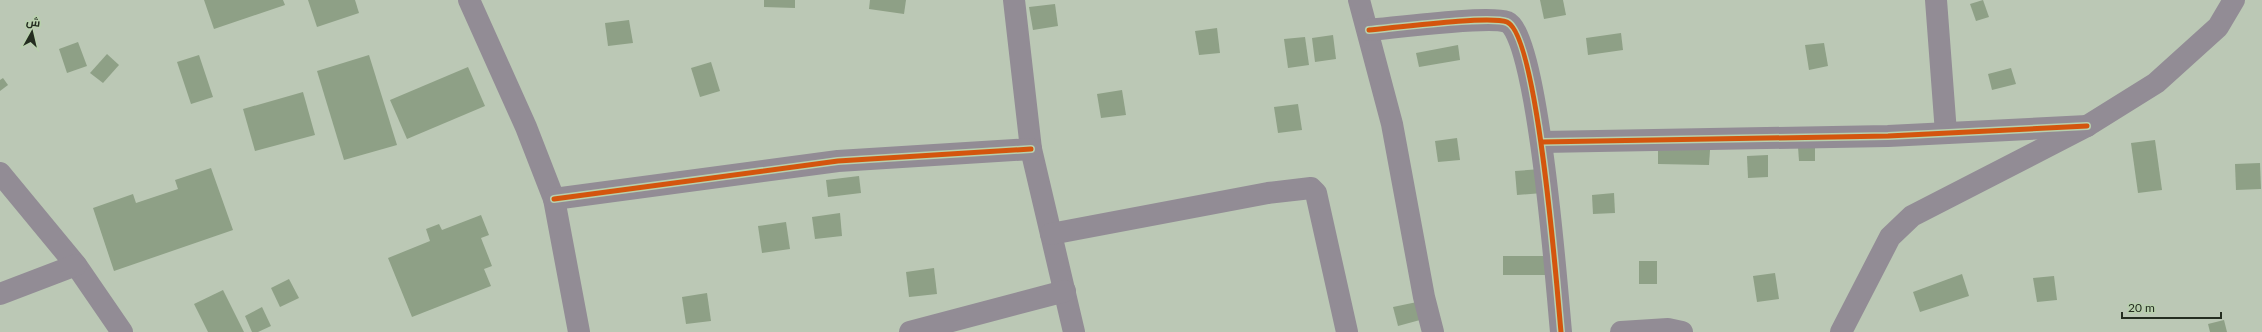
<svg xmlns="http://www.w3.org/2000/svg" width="2262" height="332" font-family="Lato,Cairo,sans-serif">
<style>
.building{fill:#8ea086}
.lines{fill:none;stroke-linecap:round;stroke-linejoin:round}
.street{stroke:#928c95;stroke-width:22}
.cycleway-casing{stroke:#b8d0ad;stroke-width:8}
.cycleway{stroke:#d4550e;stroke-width:5}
</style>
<rect width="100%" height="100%" fill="#bbc8b5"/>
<!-- building -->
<g class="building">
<polygon points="204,0 283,0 285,5 214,29"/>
<polygon points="308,0 355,0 359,13 317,27"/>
<polygon points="764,0 795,0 795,8 764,7"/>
<polygon points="870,0 906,0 904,14 869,9"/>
<polygon points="1540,0 1563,0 1566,15 1544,19"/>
<polygon points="1983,0 1989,17 1976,21 1970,4"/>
<polygon points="1055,4 1058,26 1033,30 1029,7"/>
<polygon points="629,20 633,43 608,46 605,23"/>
<polygon points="1217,28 1220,53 1199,55 1195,31"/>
<polygon points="1621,33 1623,50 1588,55 1586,38"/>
<polygon points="1333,35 1336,59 1315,62 1312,38"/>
<polygon points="1305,37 1309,65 1288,68 1284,39"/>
<polygon points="78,42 87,66 67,73 59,49"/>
<polygon points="1824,43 1828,66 1809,70 1805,45"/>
<polygon points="1458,45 1460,60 1419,67 1416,53"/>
<polygon points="107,54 119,65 103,83 90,73"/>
<polygon points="199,55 213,97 191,104 177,62"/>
<polygon points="369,55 397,145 344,160 317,71"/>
<polygon points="711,62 720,91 700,97 691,68"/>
<polygon points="468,67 485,106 407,139 390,100"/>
<polygon points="2011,68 2016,84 1992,90 1988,74"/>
<polygon points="3,78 8,85 0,91 0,80"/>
<polygon points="1122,90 1126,115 1101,118 1097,94"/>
<polygon points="303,92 315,135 255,151 243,109"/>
<polygon points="1298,104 1302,130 1278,133 1274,107"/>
<polygon points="1457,138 1460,160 1438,162 1435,141"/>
<polygon points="2155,140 2162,190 2138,193 2131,143"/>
<polygon points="1798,147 1815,147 1815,161 1799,161"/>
<polygon points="1658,149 1710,150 1709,165 1658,164"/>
<polygon points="1768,155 1768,177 1748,178 1747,156"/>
<polygon points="2260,163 2261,189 2236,190 2235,164"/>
<polygon points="211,168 233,230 114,271 93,208 133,194 136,203 178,189 175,180"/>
<polygon points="1541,169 1543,193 1517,195 1515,171"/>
<polygon points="859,176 861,193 828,197 826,180"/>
<polygon points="1614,193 1615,213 1593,214 1592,195"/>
<polygon points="840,213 842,236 815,239 812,217"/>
<polygon points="481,215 489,235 481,238 492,266 484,269 491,286 412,317 388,258 430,241 426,229 439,224 442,230"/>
<polygon points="786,222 790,249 762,253 758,226"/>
<rect x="1503" y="256" width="45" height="19"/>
<rect x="1639" y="261" width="18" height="23"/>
<polygon points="934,268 937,294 909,297 906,272"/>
<polygon points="1775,273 1779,299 1757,302 1753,276"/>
<polygon points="1962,274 1969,296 1920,312 1913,292"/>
<polygon points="2054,276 2057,300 2037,302 2033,278"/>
<polygon points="289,279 299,298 280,307 271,288"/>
<polygon points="223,290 244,332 208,332 194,304"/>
<polygon points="707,293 711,321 686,324 682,297"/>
<polygon points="1417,302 1420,320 1398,326 1393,307"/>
<polygon points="262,307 271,326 258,332 252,332 245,316"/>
<polygon points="2224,320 2227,332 2210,332 2208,324"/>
</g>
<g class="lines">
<!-- street -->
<g class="street">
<polyline points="469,0 526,127 554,199 579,332"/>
<polyline points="1014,0 1031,149 1074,332"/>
<polyline points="1359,0 1392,124 1424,297 1433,332"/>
<polyline points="1936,0 1946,133"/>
<path d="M1369,30C1393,28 1489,15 1507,22C1538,35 1557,290 1561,332"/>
<polyline points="1542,142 1888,136 2087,126"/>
<polyline points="0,173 76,265 122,332"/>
<polyline points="554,199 838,161 1031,149"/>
<polyline points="1051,234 1268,193 1311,188 1316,193 1347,332"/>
<polyline points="0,294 76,265"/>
<polyline points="910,332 1065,291"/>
<polyline points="1621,332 1668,329 1682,332"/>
<polyline points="1841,332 1890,237 1912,216 2087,126 2156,83 2218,27 2234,0"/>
</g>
<!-- cycleway casing -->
<g class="cycleway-casing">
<g id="cycleway">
<path d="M1369,30C1393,28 1489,15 1507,22C1538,35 1557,290 1561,332"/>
<polyline points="1542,142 1888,136 2087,126"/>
<polyline points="554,199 838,161 1031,149"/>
</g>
</g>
<!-- cycleway -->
<use href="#cycleway" class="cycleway"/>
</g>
<!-- north arrow -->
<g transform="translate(32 32) rotate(8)" stroke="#b8d0ad" stroke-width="3" paint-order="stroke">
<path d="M0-3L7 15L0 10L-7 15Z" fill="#242d20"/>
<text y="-6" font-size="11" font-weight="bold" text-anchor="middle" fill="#242d20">ش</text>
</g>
<!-- scale -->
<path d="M2122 312v6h99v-6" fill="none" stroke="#242d20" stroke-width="2"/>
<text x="2128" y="312" font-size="12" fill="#242d20" stroke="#b8d0ad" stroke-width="3" paint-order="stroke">20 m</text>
</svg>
